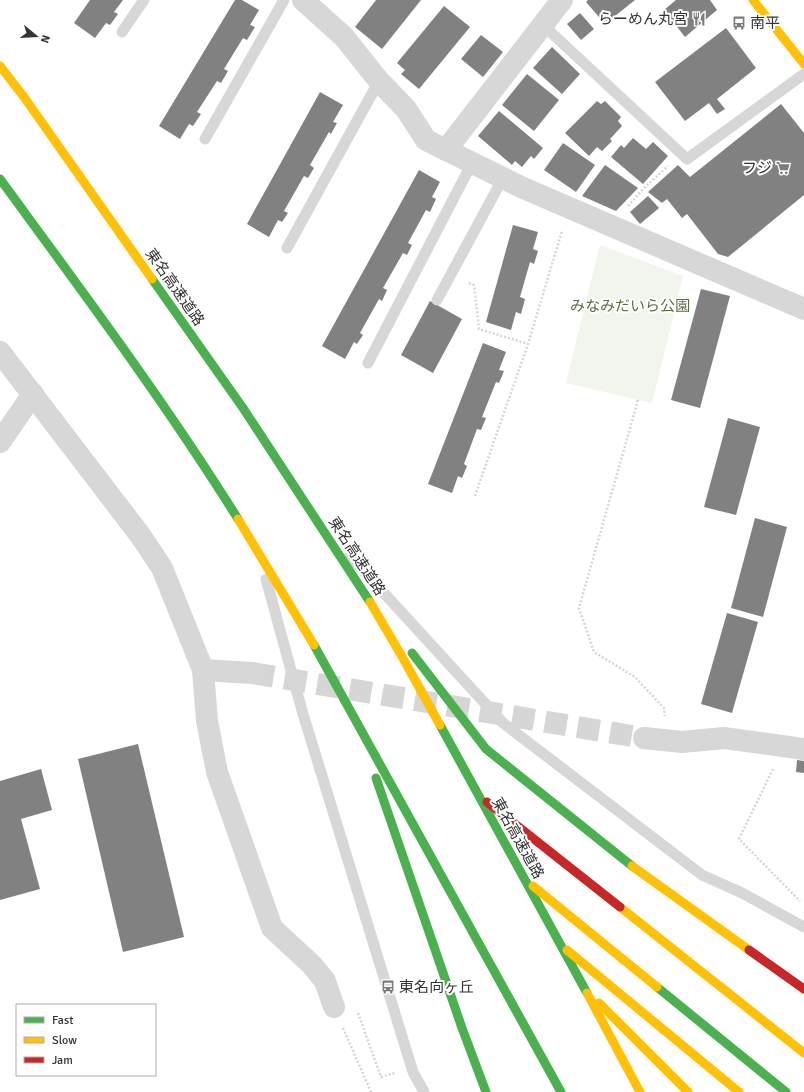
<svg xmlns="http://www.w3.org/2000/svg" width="804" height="1092" font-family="Signika,'Noto Sans JP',sans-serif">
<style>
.green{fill:#f1f5ed}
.building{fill:#818181}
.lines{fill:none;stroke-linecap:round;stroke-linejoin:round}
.street-tunnel{stroke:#d6d6d6;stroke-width:22;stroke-dasharray:22 11;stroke-linecap:butt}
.path{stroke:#d6d6d6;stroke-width:2.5;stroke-dasharray:2 2;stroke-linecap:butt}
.lane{stroke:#d7d7d7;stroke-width:11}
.street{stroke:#d7d7d7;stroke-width:22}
.fast{stroke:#4caf50;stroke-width:9}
.slow{stroke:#ffc107;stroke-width:9}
.jam{stroke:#c62828;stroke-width:9}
.labels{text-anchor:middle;stroke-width:4;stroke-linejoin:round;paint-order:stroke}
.poi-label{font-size:15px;fill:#333;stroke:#fff;text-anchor:end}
.street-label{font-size:15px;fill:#333;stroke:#fff}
.park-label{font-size:15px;fill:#56703f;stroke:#fff}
</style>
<rect width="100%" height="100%" fill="#fff"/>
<!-- green -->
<polygon class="green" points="600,245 683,276 652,403 566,383"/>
<!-- building -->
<g class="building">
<polygon points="90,0 123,0 114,12 118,14 110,25 106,23 95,38 74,23"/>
<polygon points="235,0 242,0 259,10 250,25 255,27 247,40 243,38 224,69 228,71 221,83 217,81 197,112 201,114 193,126 189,124 180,139 159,126"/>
<polygon points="376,0 421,0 382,49 355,27"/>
<polygon points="588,0 635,0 605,24 586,2"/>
<polygon points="676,0 710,0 717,10 685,37 664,10"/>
<polygon points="444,6 470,27 419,89 401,74 405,70 397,63"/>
<polygon points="580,13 594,29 581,40 567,24"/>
<polygon points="726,28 756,68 717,99 725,109 717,114 709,103 685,121 655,82"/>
<polygon points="481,35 503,52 483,77 461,59"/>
<polygon points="552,47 580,74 562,94 533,68"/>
<polygon points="527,74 559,100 534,131 502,105"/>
<polygon points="320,92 343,105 333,122 337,123 331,134 329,132 310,165 314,168 308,178 304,176 284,211 288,213 282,222 278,220 269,237 247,224"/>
<polygon points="597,101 601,104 605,101 621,117 618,121 622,126 610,139 612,141 602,151 597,147 589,156 565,133"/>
<polygon points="781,104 804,133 804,195 728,257 718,254 687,214 682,218 667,199 662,203 648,192 678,165 690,177"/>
<polygon points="499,111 543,148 534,159 531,156 522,167 515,161 512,165 478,136"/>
<polygon points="633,138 646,149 653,142 668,156 643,184 611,157 621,145 624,148"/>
<polygon points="563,143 595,165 576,192 544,170"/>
<polygon points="605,165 638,188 616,211 582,196"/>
<polygon points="419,170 440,182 432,197 436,199 430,212 426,210 408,243 412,245 407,255 403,253 383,288 387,290 382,301 379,299 360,333 363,335 357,344 354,342 345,359 322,346"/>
<polygon points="648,196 659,208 640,224 630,212"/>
<polygon points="513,225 538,232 533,249 538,251 534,264 530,262 520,297 525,299 521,314 516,312 511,330 486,322"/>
<polygon points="701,289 730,296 700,408 671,400"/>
<polygon points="430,301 462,319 433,373 401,355"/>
<polygon points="483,343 506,352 499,370 504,371 499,383 496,382 482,417 486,418 481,430 477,429 464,464 467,466 462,478 458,476 452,493 428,484"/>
<polygon points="728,418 760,427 736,515 704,507"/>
<polygon points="755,518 787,527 763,617 731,608"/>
<polygon points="727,613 758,622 732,713 701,704"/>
<polygon points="138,744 184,937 123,952 78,759"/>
<polygon points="797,760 804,761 804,773 796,772"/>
<polygon points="41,769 52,810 21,819 40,889 0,900 0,781"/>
</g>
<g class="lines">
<!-- street-tunnel -->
<polyline class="street-tunnel" points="252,673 644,738"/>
<!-- path -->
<g class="path">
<polyline points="628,206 643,189 668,166"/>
<polyline points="469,283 474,285 479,329 528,344"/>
<polyline points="638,400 579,608 594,652 635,677 664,708 665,716"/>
<polyline points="475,496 528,344 562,231"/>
<polyline points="773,769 739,839 800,901"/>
<polyline points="358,1013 381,1077 395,1073"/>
<polyline points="343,1028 371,1092"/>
</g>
<!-- lane -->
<g class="lane">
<polyline points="543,25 687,159 804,74"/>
<polyline points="122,32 144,0"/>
<polyline points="205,139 284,0"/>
<polyline points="287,248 379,81"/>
<polyline points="437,300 503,178"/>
<polyline points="368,363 472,163"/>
<polyline points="350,556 503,723 702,875 742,893 804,927"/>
<polyline points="266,579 303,714 413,1072 424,1092"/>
</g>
<!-- street -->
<g class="street">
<polyline points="303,0 344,37 379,81 406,109 426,140 521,187 804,309"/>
<polyline points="446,150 562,0"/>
<polyline points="0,352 140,535 162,568 203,670 207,721 217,772 272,928 312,965 325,981 334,1007"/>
<polyline points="0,442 33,394"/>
<polyline points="203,670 252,673"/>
<polyline points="644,738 682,742 724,738 804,749"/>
</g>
<!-- fast -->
<g class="fast">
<path d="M0,179C82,291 165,402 238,519"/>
<polyline points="152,279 243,408 370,602"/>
<polyline points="314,645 561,1092"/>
<polyline points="412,653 486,749 632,866"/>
<polyline points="440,725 587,993"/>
<polyline points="376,778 462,1028 486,1092"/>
<polyline points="657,987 786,1092"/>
</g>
<!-- slow -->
<g class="slow">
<polyline points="753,0 804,64"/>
<polyline points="0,66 24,97 152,279"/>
<polyline points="238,519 314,645"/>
<polyline points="370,602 400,653 440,725"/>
<polyline points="632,866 749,950"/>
<polyline points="533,886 657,987"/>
<polyline points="620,907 804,1053"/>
<polyline points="567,950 739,1092"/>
<polyline points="587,993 640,1092"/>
<polyline points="599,1003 688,1092"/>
</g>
<!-- jam -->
<g class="jam">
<polyline points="487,802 620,907"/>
<polyline points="749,950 804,989"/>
</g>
</g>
<!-- icons -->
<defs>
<g id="restaurant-bare" transform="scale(1.08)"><path d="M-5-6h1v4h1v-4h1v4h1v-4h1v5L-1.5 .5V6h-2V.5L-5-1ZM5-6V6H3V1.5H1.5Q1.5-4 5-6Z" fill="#7a7a7a" stroke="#fff" stroke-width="2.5" paint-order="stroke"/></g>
<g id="bus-bare" transform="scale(1.08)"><path d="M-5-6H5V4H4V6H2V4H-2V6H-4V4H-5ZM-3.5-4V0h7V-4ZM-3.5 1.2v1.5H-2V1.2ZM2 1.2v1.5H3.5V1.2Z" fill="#7a7a7a" stroke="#fff" stroke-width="2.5" paint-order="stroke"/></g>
<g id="supermarket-bare" transform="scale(1.08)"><path d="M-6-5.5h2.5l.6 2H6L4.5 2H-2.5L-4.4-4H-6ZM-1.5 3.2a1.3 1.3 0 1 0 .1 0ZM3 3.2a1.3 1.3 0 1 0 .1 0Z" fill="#7a7a7a" stroke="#fff" stroke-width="2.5" paint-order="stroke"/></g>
</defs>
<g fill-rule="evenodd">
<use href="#restaurant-bare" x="699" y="19"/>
<use href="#bus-bare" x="739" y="23"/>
<use href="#supermarket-bare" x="783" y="168"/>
<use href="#bus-bare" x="388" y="987"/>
</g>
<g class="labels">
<!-- poi labels -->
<g class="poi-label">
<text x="688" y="24">らーめん丸宮</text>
<text x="750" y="28" text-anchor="start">南平</text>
<text x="772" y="173">フジ</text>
<text x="399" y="992" text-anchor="start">東名向ヶ丘</text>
</g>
<!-- street labels -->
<g class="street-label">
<text transform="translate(175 287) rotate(55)" y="5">東名高速道路</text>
<text transform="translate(357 556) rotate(57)" y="5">東名高速道路</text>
<text transform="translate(518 838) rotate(61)" y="5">東名高速道路</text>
</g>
<!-- park labels -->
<g class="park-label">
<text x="630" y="311">みなみだいら公園</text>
</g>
</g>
<!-- legend -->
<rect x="16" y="1004" width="140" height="72" fill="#ffffff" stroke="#adadad"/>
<rect x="24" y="1017" width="20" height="6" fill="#4caf50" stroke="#adadad"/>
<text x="52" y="1024" font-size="12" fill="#333333">Fast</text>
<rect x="24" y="1037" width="20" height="6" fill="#ffc107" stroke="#adadad"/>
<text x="52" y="1044" font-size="12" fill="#333333">Slow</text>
<rect x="24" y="1057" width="20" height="6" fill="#c62828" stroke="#adadad"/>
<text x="52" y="1064" font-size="12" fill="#333333">Jam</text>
<!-- north arrow -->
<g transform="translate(36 36) rotate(108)" stroke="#ffffff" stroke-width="3" paint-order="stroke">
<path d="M0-3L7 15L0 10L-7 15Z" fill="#333333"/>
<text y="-6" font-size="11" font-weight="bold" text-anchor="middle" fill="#333333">N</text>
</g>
</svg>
